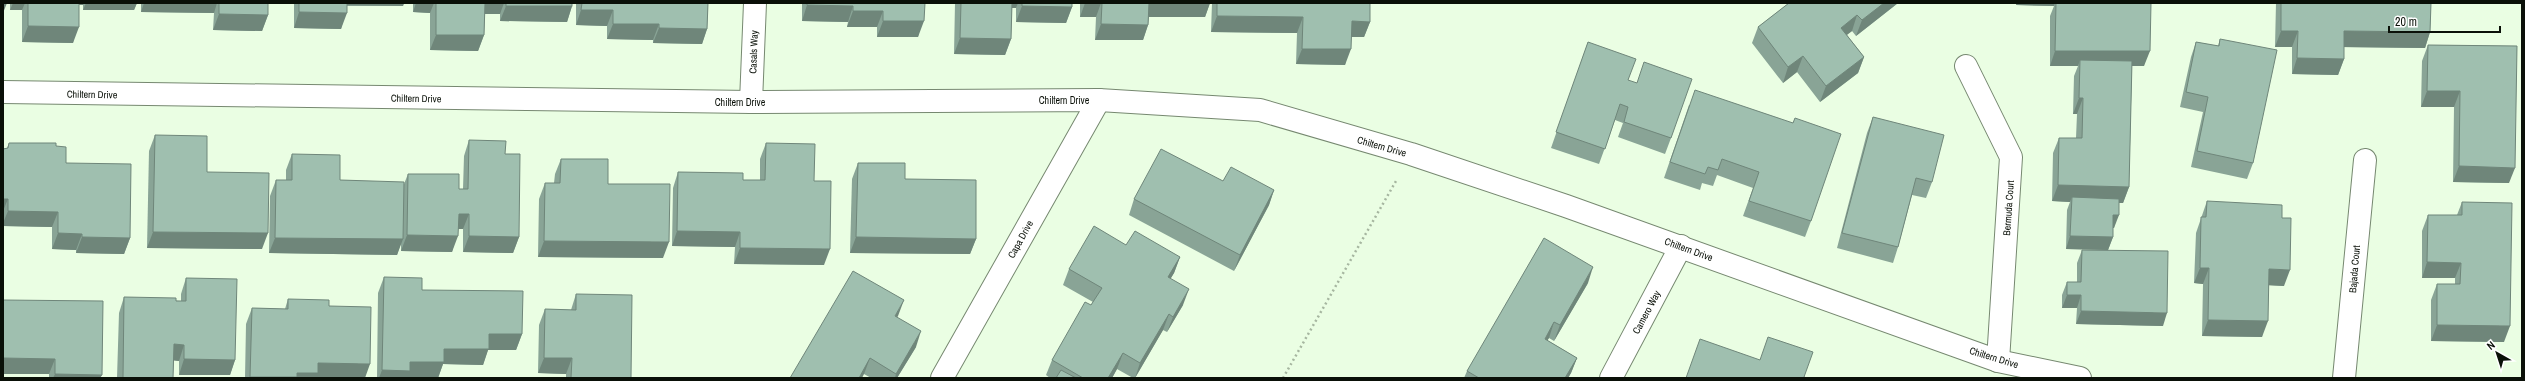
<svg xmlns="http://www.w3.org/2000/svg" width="2525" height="381" font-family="'Archivo Narrow',sans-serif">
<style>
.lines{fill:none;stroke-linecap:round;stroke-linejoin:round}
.minor-casing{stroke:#768870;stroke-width:24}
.path{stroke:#a6b6a0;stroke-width:2.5;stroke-dasharray:2 3;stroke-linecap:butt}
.minor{stroke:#fff;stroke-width:22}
.wall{fill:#89a496}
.shaded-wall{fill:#6f867a}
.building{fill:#9fbfaf;stroke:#6f867a}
.labels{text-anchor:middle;stroke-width:3.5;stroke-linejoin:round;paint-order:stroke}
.street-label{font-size:10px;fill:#0a1008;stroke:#fff}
</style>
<rect width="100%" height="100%" fill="#eafee3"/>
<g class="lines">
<!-- minor casing -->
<g class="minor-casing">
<g id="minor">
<polyline points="1966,66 2011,157 1998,361"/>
<polyline points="3,92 751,102 1099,100 1260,110 1411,154 1566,206 1998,361 2080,378"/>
<polyline points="751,102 755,3"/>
<polyline points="942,378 1099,100"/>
<polyline points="1611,378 1681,246"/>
<polyline points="2344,378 2365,160"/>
</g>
</g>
<!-- path -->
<polyline class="path" points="1283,378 1396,181"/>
<!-- minor -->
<use href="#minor" class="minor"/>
</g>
<!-- wall -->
<g class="wall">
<polygon points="10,3 137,3 134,10 83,10 83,5 79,5 73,43 22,42 22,10 10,10"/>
<polygon points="141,3 268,3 268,15 262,31 213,30 214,13 141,12"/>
<polygon points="279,3 404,3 403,6 347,6 341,29 294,28 294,4 279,4"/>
<polygon points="413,3 572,3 572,6 567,22 500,21 500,14 485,14 484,35 478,51 430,50 430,13 413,12"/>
<polygon points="576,3 708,3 707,29 702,44 653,43 653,40 607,39 607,26 576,25"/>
<polygon points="802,3 925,3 918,37 877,37 877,27 847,27 848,22 802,21"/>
<polygon points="955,3 1072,3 1072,7 1066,23 1016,22 1016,8 1012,8 1011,39 1005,55 954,54"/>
<polygon points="1080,3 1210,3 1205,17 1149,17 1148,25 1143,40 1095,40 1096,17 1080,17"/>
<polygon points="1212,3 1370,3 1370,22 1364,37 1351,37 1345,65 1296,64 1297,33 1211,32"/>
<polygon points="1789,3 1898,3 1856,36 1852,31 1847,35 1864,57 1858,73 1820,102 1797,72 1783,83 1752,43 1758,27"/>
<polygon points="2016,3 2151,3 2144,66 2132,66 2129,187 2123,203 2119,203 2114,228 2113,228 2113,237 2108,250 2163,326 2076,324 2077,308 2062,308 2062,295 2067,282 2077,282 2077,263 2082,250 2107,250 2066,249 2067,210 2070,202 2052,201 2053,153 2059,138 2076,138 2077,114 2073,114 2074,76 2078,66 2050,66 2050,16 2054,6 2016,5"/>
<polygon points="2276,3 2431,3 2430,32 2425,48 2344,47 2344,59 2338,75 2292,74 2292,47 2275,47"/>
<polygon points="2220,39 2253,163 2247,179 2191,167 2203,112 2180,107 2191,57 2196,42 2218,46"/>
<polygon points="1588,42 1628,80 1671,138 1665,154 1618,137 1623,123 1615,120 1599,164 1551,148"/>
<polygon points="2428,45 2517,46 2509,183 2453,182 2454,107 2421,107 2422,61"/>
<polygon points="1689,105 1793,123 1795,118 1811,221 1805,237 1743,216 1753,188 1717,175 1713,186 1702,183 1700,190 1664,178"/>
<polygon points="1873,117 1932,182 1926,198 1912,195 1898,247 1893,263 1837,248 1867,133"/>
<polygon points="155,135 262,249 147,248 149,151"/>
<polygon points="469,140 505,154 519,237 513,253 463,252 463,229 458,229 452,252 401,251 401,243 397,255 269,253 270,196 276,180 286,180 286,170 292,154 340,180 404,184 408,174 459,189 463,189 464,156"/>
<polygon points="9,143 56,146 66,163 130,238 124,254 76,253 76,250 52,249 52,227 3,226 3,149 7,148"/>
<polygon points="766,143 814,181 824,265 734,264 735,247 672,246 673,188 678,172 743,180 760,180 760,159"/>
<polygon points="561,159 608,184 663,258 538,257 539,199 545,183 554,183 555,174"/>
<polygon points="858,163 905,179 976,239 970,254 850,253 852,179"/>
<polygon points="1274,190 1269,205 1234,271 1129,215 1134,199"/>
<polygon points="2207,201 2282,218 2284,286 2269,285 2262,337 2202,336 2203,284 2194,283 2196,233"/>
<polygon points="2462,202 2504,342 2431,341 2431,300 2437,284 2455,284 2455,278 2422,278 2422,231 2428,215 2457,215"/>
<polygon points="1126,245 1180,257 1174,273 1170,279 1183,305 1167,332 1163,330 1135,378 1133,378 1117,369 1112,378 1050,378 1046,375 1052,360 1093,302 1063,285 1069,269"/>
<polygon points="384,277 422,290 522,334 516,350 488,350 483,365 443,364 438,378 377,378 378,293"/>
<polygon points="186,278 235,360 230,375 179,375 179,361 174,360 173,378 117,378 119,313 124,297 181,301 181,294"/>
<polygon points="1588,283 1554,341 1549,338 1547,340 1577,358 1571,373 1568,378 1464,378 1467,371"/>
<polygon points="576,294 631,378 566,378 566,374 538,373 539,325 545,309 571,310"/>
<polygon points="288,299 329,306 365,378 245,378 246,324 252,308 285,309"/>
<polygon points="3,300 102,375 100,378 49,378 49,374 3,374"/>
<polygon points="897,317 916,347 897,378 871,378 864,374 790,378"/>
</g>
<!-- shaded-wall -->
<g class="shaded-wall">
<polygon points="3,3 7,3 3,13"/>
<polygon points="13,3 25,3 22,10 10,10"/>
<polygon points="74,3 84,3 83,5 74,5"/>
<polygon points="86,3 137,3 134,10 83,10"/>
<polygon points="144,3 217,3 214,13 141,12"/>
<polygon points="280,3 294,3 294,4 279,4"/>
<polygon points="343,3 404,3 403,6 342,5"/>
<polygon points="416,3 434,3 430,13 413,12"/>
<polygon points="483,3 504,3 500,14 479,14"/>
<polygon points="1008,3 1018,3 1016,8 1006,8"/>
<polygon points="1085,3 1101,3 1096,17 1080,17"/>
<polygon points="1148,3 1210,3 1205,17 1143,17"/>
<polygon points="1884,3 1898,3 1856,36 1862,20"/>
<polygon points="2017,3 2055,3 2054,6 2016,5"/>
<polygon points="807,5 853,6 848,22 802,21"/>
<polygon points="506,6 572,6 567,22 500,21"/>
<polygon points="1022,6 1072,7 1066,23 1016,22"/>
<polygon points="581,10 613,10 607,26 576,25"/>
<polygon points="853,11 883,11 877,27 847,27"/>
<polygon points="299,12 347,13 341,29 294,28"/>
<polygon points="219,14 268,15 262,31 213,30"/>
<polygon points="1857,15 1852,31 1835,43 1841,28"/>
<polygon points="1217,16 1303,17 1297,33 1211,32"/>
<polygon points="883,21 924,21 918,37 877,37"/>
<polygon points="1352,21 1370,22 1364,37 1346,37"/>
<polygon points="613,24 659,24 653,40 607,39"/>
<polygon points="1101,24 1148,25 1143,40 1095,40"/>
<polygon points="28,26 79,27 73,43 22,42"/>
<polygon points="659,28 707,29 702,44 653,43"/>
<polygon points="2281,31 2298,31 2292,47 2275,47"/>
<polygon points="2344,31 2430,32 2425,48 2338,47"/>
<polygon points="436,35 484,35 478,51 430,50"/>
<polygon points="960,38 1011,39 1005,55 954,54"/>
<polygon points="1302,49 1351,49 1345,65 1296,64"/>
<polygon points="2055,51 2150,51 2144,66 2080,66 2080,60 2078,66 2050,66"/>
<polygon points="1803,56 1797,72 1783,83 1788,67"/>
<polygon points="1864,57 1858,73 1820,102 1826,86"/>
<polygon points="2297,58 2344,59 2338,75 2292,74"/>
<polygon points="2427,91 2460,91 2454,107 2421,107"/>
<polygon points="2079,98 2083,98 2077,114 2073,114"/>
<polygon points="2459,166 2515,168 2509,183 2453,182"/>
<polygon points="2058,185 2129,187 2123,203 2072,202 2072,197 2070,202 2052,201"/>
<polygon points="1274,190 1269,205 1234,271 1240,255"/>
<polygon points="3,199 8,199 3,211"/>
<polygon points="8,211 58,212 52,227 3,226 3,223"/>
<polygon points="459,214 469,214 463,229 453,229"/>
<polygon points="2113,215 2119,215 2114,228 2108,228"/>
<polygon points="677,231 740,232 735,247 672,246"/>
<polygon points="153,232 268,233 262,249 147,248"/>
<polygon points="58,233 82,234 76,250 52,249"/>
<polygon points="407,235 458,236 452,252 401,251"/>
<polygon points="469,236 519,237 513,253 463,252"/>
<polygon points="2070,236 2113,237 2108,250 2066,249"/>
<polygon points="82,237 130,238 124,254 76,253"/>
<polygon points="856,237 976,239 970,254 850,253"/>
<polygon points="275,238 403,239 397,255 269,253"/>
<polygon points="544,241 669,242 663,258 538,257"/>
<polygon points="740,248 830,249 824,265 734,264"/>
<polygon points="1180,257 1174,273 1162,293 1168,277"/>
<polygon points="2427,262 2461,263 2455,278 2422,278"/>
<polygon points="1593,267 1588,283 1554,341 1560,325"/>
<polygon points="2200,268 2209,268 2203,284 2194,283"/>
<polygon points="2269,269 2290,270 2284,286 2263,285"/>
<polygon points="1189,289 1183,305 1167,332 1173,317"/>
<polygon points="2067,295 2081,295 2077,308 2062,308"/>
<polygon points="904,300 898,316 889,331 895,316"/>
<polygon points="2081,311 2167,313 2163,326 2076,324"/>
<polygon points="1169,314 1163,330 1135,378 1140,363"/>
<polygon points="2208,320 2268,321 2262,337 2202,336"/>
<polygon points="1554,322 1549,338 1539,354 1545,339"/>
<polygon points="2437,325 2510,326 2504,342 2431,341"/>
<polygon points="921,331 916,347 897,378 895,378 896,374"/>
<polygon points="489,334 522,334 516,350 488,350 483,365 443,364 438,378 379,378 382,370 410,362 444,349"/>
<polygon points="174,344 184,345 179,361 168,360"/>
<polygon points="1123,353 1117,369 1112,378 1108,378"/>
<polygon points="3,358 55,359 49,374 3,374"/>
<polygon points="544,358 572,358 566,374 538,373"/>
<polygon points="870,358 864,374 862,378 859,378"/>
<polygon points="1577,358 1571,373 1568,378 1565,378"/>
<polygon points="184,359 235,360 230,375 179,375"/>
<polygon points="318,363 370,364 365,378 250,378 250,377 297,373"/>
<polygon points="55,374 102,375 100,378 53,378"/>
</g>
<!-- building -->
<g class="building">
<polygon points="28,3 79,3 79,27 28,26"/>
<polygon points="219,3 268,3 268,15 219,14"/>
<polygon points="299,3 347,3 347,13 299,12"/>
<polygon points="436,3 485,3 484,35 436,35"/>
<rect x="506" y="3" width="66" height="3"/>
<polygon points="582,3 708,3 707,29 659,28 659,24 613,24 613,10 581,10"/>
<polygon points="807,3 925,3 924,21 883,21 883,11 853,11 853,6 807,5"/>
<polygon points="961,3 1012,3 1011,39 960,38"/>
<polygon points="1022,3 1072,3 1072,7 1022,6"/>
<polygon points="1102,3 1149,3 1148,25 1101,24"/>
<polygon points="1217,3 1370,3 1370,22 1352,21 1351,49 1302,49 1303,17 1217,16"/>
<polygon points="1789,3 1884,3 1862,20 1857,15 1841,28 1864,57 1826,86 1803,56 1788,67 1758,27"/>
<polygon points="2056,3 2151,3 2150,51 2055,51"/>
<polygon points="2281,3 2431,3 2430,32 2344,31 2344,59 2297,58 2298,31 2281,31"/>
<polygon points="2220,39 2277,50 2253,163 2197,151 2208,97 2186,92 2196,42 2219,46"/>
<polygon points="1588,42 1636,59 1628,80 1637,83 1644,62 1692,79 1671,138 1624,122 1628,107 1620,104 1605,149 1556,132"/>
<polygon points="2428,45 2517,46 2515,168 2459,166 2460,91 2427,91"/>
<polygon points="2080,60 2132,61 2129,187 2058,185 2059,138 2082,138 2083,98 2079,98"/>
<polygon points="1695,90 1793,123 1795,118 1841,134 1811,221 1749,201 1759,172 1722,159 1718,170 1708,167 1705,174 1670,162"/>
<polygon points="1873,117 1944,135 1932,182 1916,178 1898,247 1842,233"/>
<polygon points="155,135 207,136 207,172 269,173 268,233 153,232"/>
<polygon points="469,140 506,141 505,154 520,154 519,237 469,236 469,214 459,214 458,236 407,235 408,174 459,174 459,189 468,189"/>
<polygon points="9,143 56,143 56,146 66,147 66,163 131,164 130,238 82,237 82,234 58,233 58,212 8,211 8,199 3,199 3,149 8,148"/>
<polygon points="766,143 815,144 814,181 831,181 830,249 740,248 740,232 677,231 678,172 743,173 743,180 765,180"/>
<polygon points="1161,149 1223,181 1231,167 1274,190 1240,255 1134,199"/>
<polygon points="292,154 340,155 340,180 404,182 403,239 275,238 276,180 292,180"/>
<polygon points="561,159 608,159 608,184 670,184 669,242 544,241 545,183 560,183"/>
<polygon points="858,163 905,163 905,179 976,180 976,239 856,237"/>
<polygon points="2072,197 2119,199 2119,215 2113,215 2113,237 2070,236"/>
<polygon points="2207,201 2282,205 2282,218 2291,218 2290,270 2269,269 2268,321 2208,320 2209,268 2200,268 2201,217 2206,217"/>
<polygon points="2462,202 2512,203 2510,326 2437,325 2437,284 2460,284 2461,263 2427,262 2428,215 2462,215"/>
<polygon points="1094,226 1126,245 1135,231 1180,257 1168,277 1189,289 1173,317 1169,314 1140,363 1123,353 1108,378 1083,378 1052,360 1085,302 1091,305 1102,288 1069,269"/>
<polygon points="1544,238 1593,267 1560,325 1554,322 1545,339 1577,358 1565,378 1479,378 1467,371"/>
<polygon points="2082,250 2168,251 2167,313 2081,311 2081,295 2067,295 2067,282 2081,282"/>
<polygon points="853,271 904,300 895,316 921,331 896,374 870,358 859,378 790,378"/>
<polygon points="384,277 422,278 422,290 523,291 522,334 489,334 489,349 444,349 444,362 410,362 410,371 382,370"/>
<polygon points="186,278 237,279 235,360 184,359 184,345 174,344 173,378 123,378 124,297 176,298 176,301 186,301"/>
<polygon points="576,294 632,295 631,378 571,378 572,358 544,358 545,309 576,310"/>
<polygon points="288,299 329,300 329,306 371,307 370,364 318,363 318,373 297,373 297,377 250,377 252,308 288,309"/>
<polygon points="3,300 103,301 102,375 55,374 55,359 3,358"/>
<polygon points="1768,337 1813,352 1804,377 1807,378 1686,378 1700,339 1760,360"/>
<polygon points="1061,370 1076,378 1056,378"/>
</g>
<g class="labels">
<!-- street labels -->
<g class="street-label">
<text transform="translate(753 52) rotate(-88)" y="4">Casals Way</text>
<text transform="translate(92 94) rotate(1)" y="4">Chiltern Drive</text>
<text transform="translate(416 98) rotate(1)" y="4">Chiltern Drive</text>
<text x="1064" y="104">Chiltern Drive</text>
<text x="740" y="106">Chiltern Drive</text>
<text transform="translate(1382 146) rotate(16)" y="4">Chiltern Drive</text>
<text transform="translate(2008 208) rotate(-86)" y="4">Bermuda Court</text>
<text transform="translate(1020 239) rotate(-61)" y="4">Capa Drive</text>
<text transform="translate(1689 249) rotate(20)" y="4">Chiltern Drive</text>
<text transform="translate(2354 269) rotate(-85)" y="4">Bajada Court</text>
<text transform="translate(1646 312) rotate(-62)" y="4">Camero Way</text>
<text transform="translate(1994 357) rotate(17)" y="4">Chiltern Drive</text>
</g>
</g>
<!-- border -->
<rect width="2525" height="381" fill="none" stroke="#0a1008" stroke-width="8"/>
<!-- north arrow -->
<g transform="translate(2497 353) rotate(321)" stroke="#ffffff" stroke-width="3" paint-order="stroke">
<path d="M0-3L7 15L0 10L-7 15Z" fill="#0a1008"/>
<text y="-6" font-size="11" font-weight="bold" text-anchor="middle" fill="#0a1008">N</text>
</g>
<!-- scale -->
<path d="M2389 26v6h111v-6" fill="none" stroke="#0a1008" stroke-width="2"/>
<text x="2395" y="26" font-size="12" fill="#0a1008" stroke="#ffffff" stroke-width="3" paint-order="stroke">20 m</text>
</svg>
